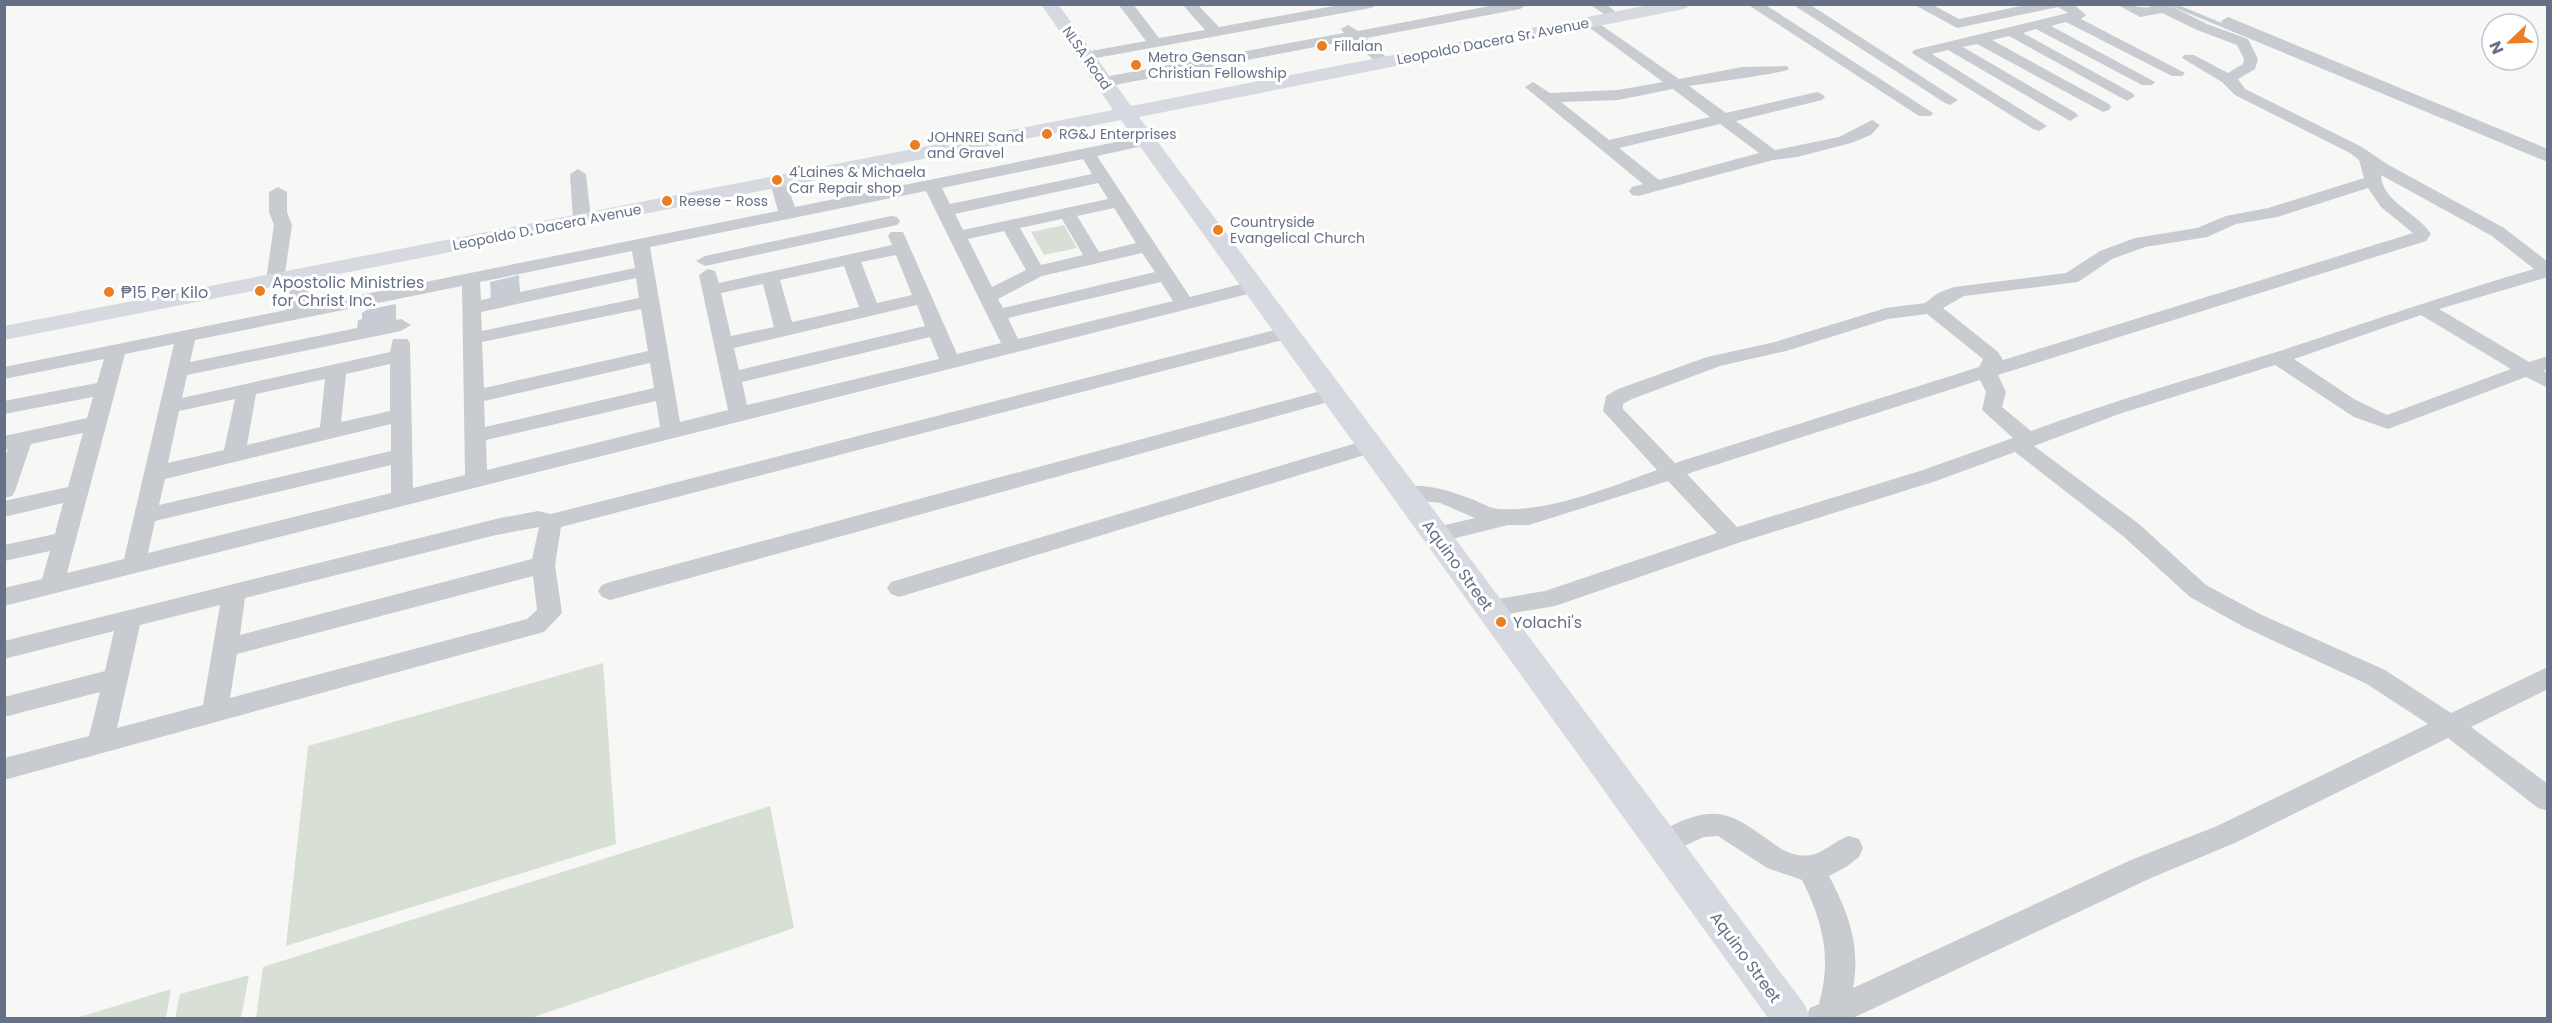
<svg xmlns="http://www.w3.org/2000/svg" width="2552" height="1023" font-family="Poppins,sans-serif">
<style>
.green{fill:#d8e0d6}
.water{fill:#c5ccd3}
.lines{fill:none;stroke-linecap:round;stroke-linejoin:round}
.stream{stroke:#c5ccd3;stroke-width:4}
.minor{fill:#c8cbcf;fill-rule:evenodd}
.major{fill:#d6d9e0;fill-rule:evenodd}
.poi-dot{fill:#eb7d22;stroke:#fff;stroke-width:2}
.labels{text-anchor:middle;stroke-width:6;stroke-linejoin:round;paint-order:stroke}
.far-street-label{font-size:14px;fill:#667188;stroke:#fff}
.far-poi-label{font-size:14px;fill:#667188;stroke:#fff;text-anchor:start}
.poi-label{font-size:16px;fill:#667188;stroke:#fff;text-anchor:start}
.street-label{font-size:16px;fill:#667188;stroke:#fff}
</style>
<rect width="100%" height="100%" fill="#f7f8f5"/>
<!-- green -->
<g class="green">
<polygon points="1064,225 1077,248 1044,255 1031,232"/>
<polygon points="603,663 616,844 286,946 308,746"/>
<polygon points="770,806 794,928 531,1018 256,1018 263,967"/>
<polygon points="249,975 241,1018 175,1018 180,994"/>
<polygon points="171,989 166,1018 76,1018"/>
</g>
<!-- water -->
<g class="water">
<polygon points="519,275 520,293 491,299 490,282"/>
<polygon points="396,304 396,321 357,329 358,320 362,319 362,313 366,310"/>
</g>
<g class="lines">
<!-- stream -->
<polyline class="stream" points="2171,4 2548,160"/>
<!-- minor -->
<g class="minor">
<polygon points="1118,4 1133,4 1159,38 1205,30 1182,4 1197,4 1219,27 1345,4 1378,4 1371,8 1085,60 1080,59 1078,56 1080,53 1146,41"/>
<polygon points="1500,4 1527,5 1520,9 1366,38 1391,62 1384,66 1379,65 1352,40 1104,87 1096,82 1104,77 1344,33 1341,29 1348,25 1358,31"/>
<polygon points="1589,4 1606,4 1623,18 1616,22"/>
<polygon points="1747,4 1764,4 1933,113 1931,116 1919,116"/>
<polygon points="1792,4 1809,4 1958,100 1950,105 1945,103"/>
<polygon points="1913,4 1931,4 1959,19 2030,4 2073,4 2086,15 2081,19 2185,73 2182,76 2172,76 2066,22 2051,26 2155,82 2152,85 2142,85 2036,29 2023,33 2132,93 2135,96 2127,101 2009,36 1992,40 2109,104 2111,107 2109,110 2103,112 1977,44 1963,47 2076,113 2078,116 2070,121 1948,50 1932,54 2047,126 2039,131 2033,129 1912,53 1914,50 2068,13 2058,7 1957,28"/>
<path d="M2116,4C2129,4 2140,9 2151,7L2148,4H2167L2207,24L2248,39L2258,59L2255,69L2238,79L2245,89L2362,147L2387,164L2504,228L2548,262V277L2439,309L2529,362L2548,356V369L2543,371L2548,373V388L2526,377L2388,429L2354,417L2275,365L2119,414L2034,446L2139,524L2206,585L2262,615L2385,670L2451,713L2548,667V689L2471,727L2548,784V811L2538,808L2448,738L2237,842L2151,878L1853,1018H1806L1810,1008L1819,1004C1832,958 1823,922 1802,880L1767,868L1718,836L1704,837L1662,856L1652,852L1648,844C1654,832 1665,829 1677,823C1719,804 1735,816 1770,841C1778,847 1788,854 1799,855C1820,859 1831,842 1849,836L1859,839L1863,848L1859,857L1846,867L1829,876C1848,912 1861,946 1853,988L2131,860L2217,826L2428,724L2367,684L2244,627L2190,597L2123,536L2015,452L1936,481L1741,542L1555,606L1489,617L1480,614L1477,608L1480,602L1545,591L1717,533L1668,481L1529,525H1508L1436,543L1428,541L1425,535L1428,529L1475,518L1440,503L1397,498L1394,493L1397,488C1422,481 1451,491 1474,500C1482,503 1491,509 1500,509C1550,512 1610,487 1657,470L1603,411L1606,396L1618,389L1707,357L1775,342L1886,308L1925,303L1938,293L1954,287L2066,273L2100,251L2135,238L2197,228L2226,216L2268,208L2364,178L2359,160L2350,153L2235,95L2222,82L2182,58L2184,55H2194L2228,73L2243,64L2244,59L2237,45L2197,30L2162,13L2140,17ZM2381,175L2492,236L2534,269C2445,295 2358,326 2270,354C2190,379 2110,402 2031,431L2002,407L2006,392L1998,375L2426,241L2431,234C2418,213 2382,202 2381,175ZM2368,188L2381,207L2413,233L2003,360L1998,352L1943,308L1964,296L2078,282L2112,259L2145,247L2207,237L2236,224L2277,217ZM1927,314L1983,359L1979,367L1675,463L1623,409V404L1632,399L1720,366L1786,351L1888,319ZM2421,315L2511,369L2387,415L2354,399L2294,359ZM1980,380L1986,392L1982,410L2013,438L1920,471L1737,527L1687,474Z"/>
<polygon points="2228,17 2548,149 2548,160 2223,24 2221,21"/>
<path d="M1591,18L1679,79L1742,67L1787,66L1789,69C1786,73 1703,84 1689,86L1726,113L1817,92L1822,94L1825,97L1822,100L1736,121L1775,150L1839,137L1872,120L1880,125L1871,135L1851,143L1797,157L1773,160L1638,196L1632,195L1629,191L1632,187L1643,184L1525,87L1533,82L1550,93L1618,90L1663,82L1586,25L1584,22ZM1673,89L1710,117L1609,140L1561,102L1618,100ZM1720,124L1759,153L1659,180L1619,148Z"/>
<path d="M1146,136L1154,141L1152,144L1097,156L1190,297L1253,281L1262,287L1260,291L4,606V588L42,579L50,551L4,561V545L55,534L63,503L4,517V501L68,487L83,433L31,444L15,491L12,496L4,498V458L8,449L4,450V436L87,418L93,397L4,414V401L97,383L104,359L4,379V367L286,310L293,275L302,269L311,275L306,306L778,211L770,182L778,177L786,182L795,207ZM1083,159L1092,174L950,204L942,188ZM1098,183L1108,199L963,230L955,214ZM926,191L1001,343L957,354L903,232H891L888,236L892,245L719,283L715,271L708,269L699,275L728,410L680,422L650,247ZM1114,208L1136,243L1099,252L1077,216ZM1062,219L1083,255L1041,265L1020,228ZM1004,231L1026,270L992,287L968,239ZM632,251L635,268L481,300L480,282ZM1142,253L1155,272L1003,308L998,299L1042,276ZM896,255L912,295L877,303L861,262ZM844,266L859,307L792,322L780,280ZM636,278L639,298L482,331L481,312ZM1161,282L1173,301L1018,339L1008,318ZM763,284L774,327L731,336L721,293ZM462,286L465,475L413,488L410,343L407,339H393L390,352L182,398L187,375L401,331L411,325L401,319L190,362L195,340ZM917,305L925,326L739,370L734,348ZM641,309L648,351L484,388L482,342ZM930,337L939,359L747,405L742,382ZM174,344L124,559L67,573L125,354ZM650,363L654,388L485,427L484,401ZM390,364V411L341,422L346,374ZM325,379L320,427L247,445L256,394ZM235,399L224,450L168,463L179,411ZM656,401L660,427L487,470L486,440ZM391,424V451L159,505L165,479ZM391,465V493L148,553L155,521Z"/>
<polygon points="578,169 586,174 591,220 582,225 573,220 570,174"/>
<polygon points="278,187 287,192 287,212 292,225 284,280 275,286 266,280 274,225 269,212 269,192"/>
<polygon points="891,216 897,217 900,221 897,225 705,266 696,261 705,256"/>
<path d="M1287,327L1297,333L1294,337L561,527L555,565L562,613L544,632L4,780V758L89,736L100,692L4,717V697L105,671L114,631L4,659V641L496,519L538,511L551,514ZM539,527L532,559L240,635L245,598L496,535ZM533,576L537,610L527,619L230,698L237,654ZM220,605L203,705L117,728L140,625Z"/>
<polygon points="1332,388 1339,389 1342,394 1339,399 610,600 602,597 598,591 602,585 610,582"/>
<polygon points="1370,439 1378,441 1381,446 1378,451 899,597 891,594 887,588 891,582"/>
</g>
<!-- major -->
<polygon class="major" points="1041,4 1058,4 1131,106 1654,4 1692,4 1684,9 1139,117 1805,1005 1810,1018 1768,1018 1121,120 4,340 4,326 1113,110"/>
</g>
<!-- markers -->
<g class="poi-dot">
<circle cx="1322" cy="46" r="6"/>
<circle cx="1136" cy="65" r="6"/>
<circle cx="1047" cy="134" r="6"/>
<circle cx="915" cy="145" r="6"/>
<circle cx="777" cy="180" r="6"/>
<circle cx="667" cy="201" r="6"/>
<circle cx="1218" cy="230" r="6"/>
<circle cx="260" cy="291" r="6"/>
<circle cx="109" cy="292" r="6"/>
<circle cx="1501" cy="622" r="6"/>
</g>
<g class="labels">
<!-- far-street labels -->
<g class="far-street-label">
<text transform="translate(1493 41) rotate(-11)" y="5">Leopoldo Dacera Sr. Avenue</text>
<text transform="translate(1087 58) rotate(55)" y="5">NLSA Road</text>
<text transform="translate(547 227) rotate(-11)" y="5">Leopoldo D. Dacera Avenue</text>
</g>
<!-- far-poi labels -->
<g class="far-poi-label">
<text x="1334" y="51">Fillalan</text>
<text x="1148" y="62">Metro Gensan<tspan x="1148" dy="16">Christian Fellowship</tspan></text>
<text x="1059" y="139">RG&amp;J Enterprises</text>
<text x="927" y="142">JOHNREI Sand<tspan x="927" dy="16">and Gravel</tspan></text>
<text x="789" y="177">4'Laines &amp; Michaela<tspan x="789" dy="16">Car Repair shop</tspan></text>
<text x="679" y="206">Reese - Ross</text>
<text x="1230" y="227">Countryside<tspan x="1230" dy="16">Evangelical Church</tspan></text>
</g>
<!-- poi labels -->
<g class="poi-label">
<text x="272" y="288">Apostolic Ministries<tspan x="272" dy="18">for Christ Inc.</tspan></text>
<text x="121" y="298">₱15 Per Kilo</text>
<text x="1513" y="628">Yolachi's</text>
</g>
<!-- street labels -->
<g class="street-label">
<text transform="translate(1458 565) rotate(54)" y="6">Aquino Street</text>
<text transform="translate(1746 957) rotate(54)" y="6">Aquino Street</text>
</g>
</g>
<!-- border -->
<rect width="2552" height="1023" fill="none" stroke="#667188" stroke-width="12"/>
<!-- north arrow -->
<g transform="translate(2510 42) rotate(247)"><circle r="28" fill="#ffffff" stroke="#c2c6cf" stroke-width="1.5"/>
<path d="M0-4.5L10 22L0 15L-10 22Z" fill="#eb7d22"/>
<text y="-9" font-size="16" font-weight="bold" text-anchor="middle" fill="#667188">N</text>
</g>
</svg>
